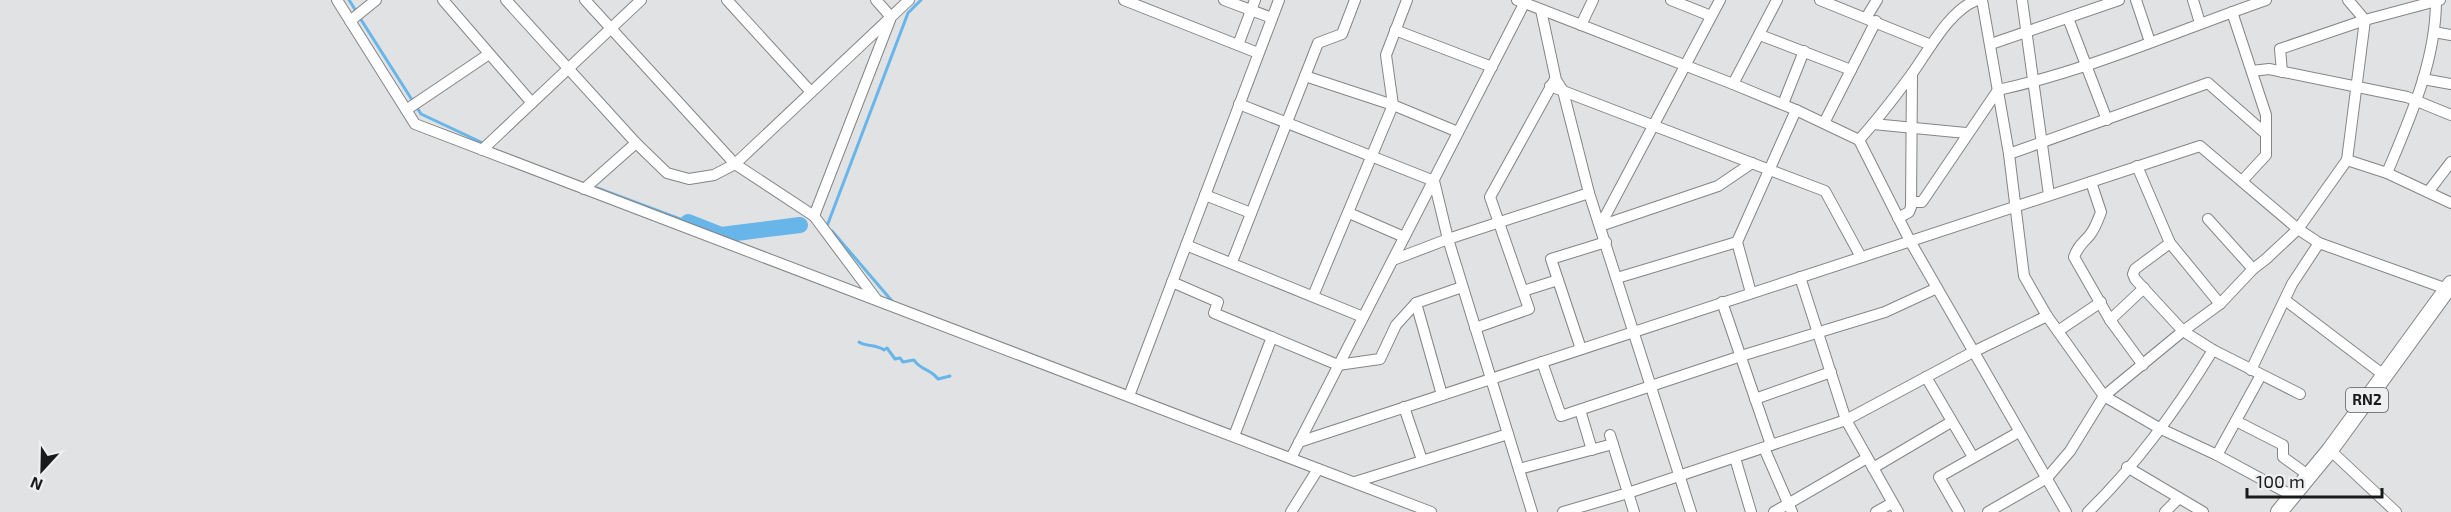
<svg xmlns="http://www.w3.org/2000/svg" width="2451" height="512" font-family="'Exo 2',sans-serif">
<style>
.lines{fill:none;stroke-linecap:round;stroke-linejoin:round}
.stream{stroke:#68b5ea;stroke-width:3}
.river{stroke:#68b5ea;stroke-width:16}
.minor-casing{stroke:#848586;stroke-width:12}
.highway-casing{stroke:#848586;stroke-width:18}
.minor{stroke:#fff;stroke-width:10}
.highway{stroke:#fff;stroke-width:16}
.labels{text-anchor:middle;stroke-width:5;stroke-linejoin:round;paint-order:stroke}
.shield{fill:#eeeff1;stroke:#595a5a;stroke-width:1.5}
.shield-label{font-size:15px;font-weight:bold;fill:#191a1a}
</style>
<rect width="100%" height="100%" fill="#e0e2e4"/>
<g class="lines">
<!-- stream -->
<g class="stream">
<polyline points="349,0 356,11"/>
<polyline points="360,18 421,114 485,144"/>
<polyline points="597,188 688,222"/>
<polyline points="827,226 908,13 921,0"/>
<polyline points="832,231 892,301"/>
<path d="M859,342C866,347 876,344 884,350L887,348L895,359L900,358L903,362L914,360C921,371 930,368 938,379L950,376"/>
</g>
<!-- river -->
<polyline class="river" points="688,222 721,235 800,225"/>
<!-- minor casing -->
<g class="minor-casing">
<g id="minor">
<polyline points="337,0 415,124 1431,512"/>
<polyline points="443,0 532,103"/>
<polyline points="506,0 636,143 667,173 689,179 714,175 735,164 909,0"/>
<polyline points="585,0 735,164 814,216 876,299"/>
<polyline points="727,0 811,92"/>
<polyline points="876,0 891,17"/>
<polyline points="1124,0 1258,53"/>
<polyline points="1224,0 1272,18"/>
<polyline points="1517,0 1733,84 1796,110 1859,140 1910,241 2066,512"/>
<polyline points="1671,0 1711,16"/>
<polyline points="1820,0 1931,45"/>
<polyline points="1982,0 2009,154 2024,276 2047,316 2104,396 2159,428 2217,455 2291,495"/>
<polyline points="2022,0 2049,195"/>
<polyline points="2136,0 2150,42"/>
<polyline points="2193,0 2200,23"/>
<polyline points="1541,10 1556,80 1563,91 1589,193 1691,512"/>
<polyline points="2232,12 2266,115 2266,155 2242,181"/>
<polyline points="1866,18 1877,0"/>
<polyline points="2068,18 2107,120"/>
<polyline points="350,21 376,0"/>
<polyline points="1581,25 1593,0"/>
<polyline points="1395,30 1492,67"/>
<polyline points="2434,32 2451,35"/>
<polyline points="1760,35 1851,70"/>
<polyline points="1991,44 2119,0"/>
<polyline points="1238,45 1255,0"/>
<polyline points="2252,71 2269,69 2407,97 2451,115"/>
<polyline points="2282,72 2280,49 2365,20 2440,0"/>
<polyline points="1305,76 1393,105 1458,132"/>
<polyline points="2423,79 2451,84"/>
<polyline points="1733,84 1777,0"/>
<polyline points="1550,86 1825,191 1861,257"/>
<polyline points="1239,104 1434,181 1448,239 1532,512"/>
<polyline points="1783,104 1804,51"/>
<polyline points="406,110 489,54"/>
<polyline points="1824,123 1876,21"/>
<polyline points="1873,124 1966,133"/>
<path d="M1859,140C1877,120 1894,98 1911,75C1928,52 1949,10 1977,0"/>
<polyline points="482,150 641,0"/>
<polyline points="2009,154 2208,83 2266,134"/>
<polyline points="2347,160 2387,173 2451,203"/>
<polyline points="2137,166 2170,243 2220,304"/>
<path d="M2387,173C2410,118 2436,61 2436,0"/>
<path d="M2091,182L2101,212C2098,220 2095,229 2089,236C2082,244 2078,246 2074,257L2110,320L2143,365"/>
<polyline points="584,189 636,143"/>
<polyline points="2428,192 2451,162"/>
<polyline points="1205,195 1251,213"/>
<path d="M1911,202H1922L1998,90C2090,70 2177,31 2266,0"/>
<polyline points="1349,213 1404,237"/>
<polyline points="814,216 890,20"/>
<polyline points="1898,218 1909,212 1911,207 1912,74"/>
<polyline points="2208,219 2253,269"/>
<polyline points="1600,226 1720,0"/>
<polyline points="1600,226 1718,186 1752,163"/>
<polyline points="2170,243 2135,269 2133,274 2135,279 2183,331 2213,350 2300,394"/>
<polyline points="1186,245 1363,317"/>
<polyline points="1393,260 1448,239 1589,193"/>
<polyline points="1232,262 1318,43 1342,34 1355,0"/>
<polyline points="1800,277 1846,420 1898,512"/>
<polyline points="1617,278 1737,242"/>
<polyline points="1172,282 1218,302 1214,313 1338,365 1380,359 1396,325 1416,303 1462,287"/>
<polyline points="1523,291 1558,280"/>
<polyline points="1751,293 1737,242 1796,110"/>
<polyline points="1313,296 1393,105 1386,55 1407,0"/>
<polyline points="2285,300 2385,376"/>
<polyline points="1722,302 1771,445"/>
<polyline points="1416,303 1442,395"/>
<polyline points="2110,320 2144,288"/>
<polyline points="1475,328 1529,309 1490,197 1554,81"/>
<polyline points="2058,331 2101,302"/>
<polyline points="1581,349 1551,259 1606,242"/>
<polyline points="1542,362 1561,416 1741,356 1885,312 1937,288"/>
<polyline points="2251,370 2292,284 2319,243"/>
<polyline points="1926,377 1973,457"/>
<polyline points="1129,396 1279,0"/>
<polyline points="1755,399 1831,372"/>
<polyline points="1404,407 1422,460"/>
<polyline points="1580,410 1592,450"/>
<polyline points="2236,421 2283,445 2283,457 2308,475"/>
<polyline points="1610,435 1634,512"/>
<polyline points="1234,436 1272,337"/>
<polyline points="1299,442 2200,146 2298,229 2319,243 2447,289"/>
<polyline points="1764,448 1792,512"/>
<polyline points="2330,450 2396,512"/>
<polyline points="2217,455 2261,375"/>
<polyline points="1291,458 1526,0"/>
<polyline points="1735,458 1751,512"/>
<polyline points="2127,467 2203,512"/>
<polyline points="1873,468 1951,422"/>
<polyline points="1519,469 1613,444"/>
<polyline points="1355,482 1508,434"/>
<polyline points="1291,512 1318,469"/>
<polyline points="1563,512 1628,493 1846,420 1973,352 2047,316"/>
<polyline points="1774,512 1867,458"/>
<polyline points="1876,512 1892,503"/>
<polyline points="1959,512 1939,477 2019,432"/>
<polyline points="1988,512 2047,478 2070,451 2104,396 2183,331 2220,304 2253,269 2266,259 2298,229 2347,160 2365,20 2348,0"/>
<path d="M2088,512C2135,466 2179,406 2213,350"/>
<polyline points="2165,512 2179,498"/>
</g>
</g>
<!-- highway casing -->
<g class="highway-casing">
<polyline id="highway" points="2279,512 2330,450 2451,284"/>
</g>
<!-- minor -->
<use href="#minor" class="minor"/>
<!-- highway -->
<use href="#highway" class="highway"/>
</g>
<g class="labels">
<!-- shield labels -->
<rect class="shield" x="2346" y="388" width="42" height="24" rx="4.5"/>
<g class="shield-label">
<text x="2367" y="405">RN2</text>
</g>
</g>
<!-- north arrow -->
<g transform="translate(42 470) rotate(202)" stroke="#eeeff1" stroke-width="4.5" paint-order="stroke">
<path d="M0-4.5L10 22L0 15L-10 22Z" fill="#191a1a"/>
<text y="-9" font-size="16" font-weight="bold" text-anchor="middle" fill="#191a1a">N</text>
</g>
<!-- scale -->
<path d="M2247 488v9h135v-9" fill="none" stroke="#191a1a" stroke-width="3"/>
<text x="2256" y="488" font-size="18" fill="#191a1a" stroke="#eeeff1" stroke-width="4.5" paint-order="stroke">100 m</text>
</svg>
